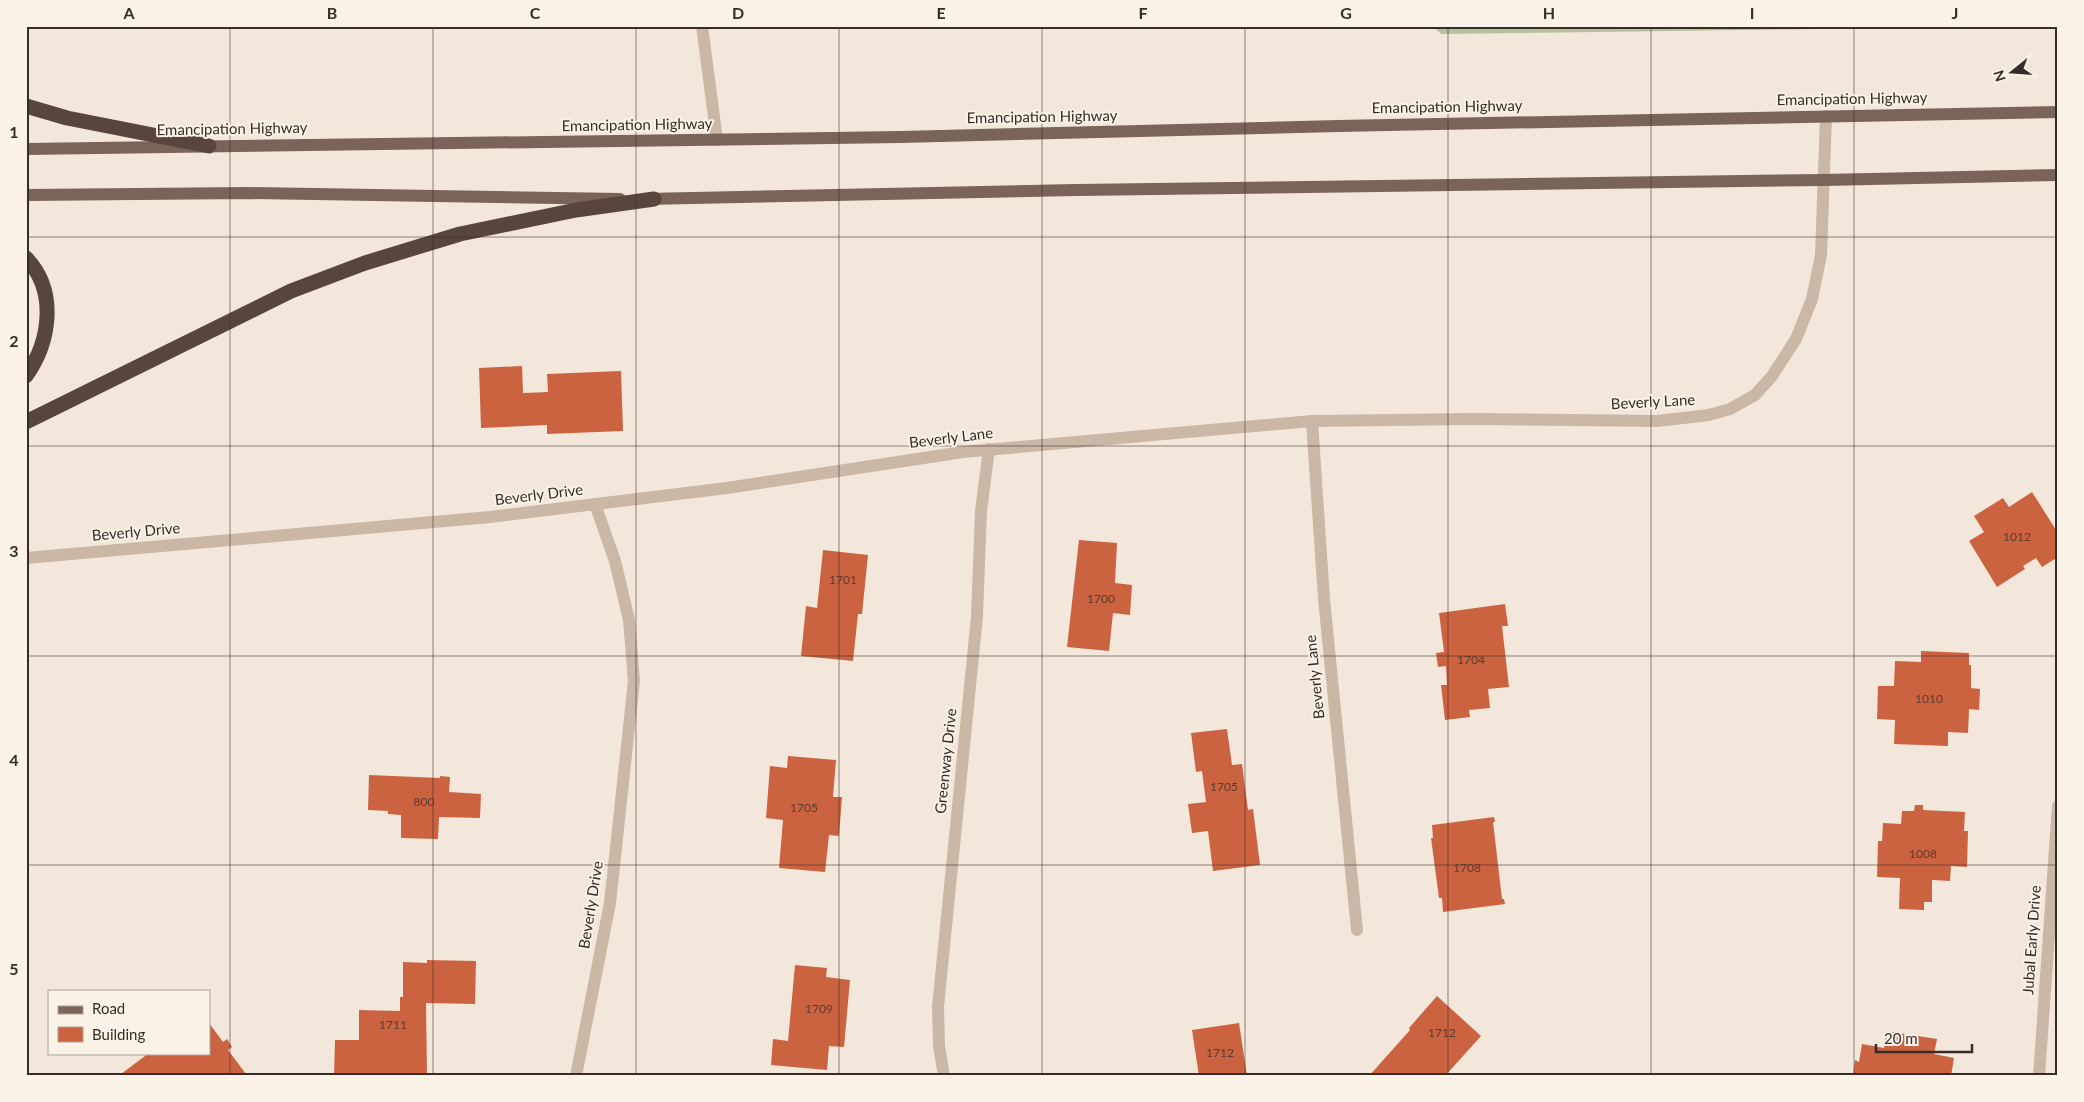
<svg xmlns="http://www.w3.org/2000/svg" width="2084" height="1102" font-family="Lato,sans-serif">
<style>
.green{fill:#b5c29a}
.building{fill:#cb6341}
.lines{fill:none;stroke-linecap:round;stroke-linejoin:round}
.minor{stroke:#cbb7a6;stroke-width:12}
.major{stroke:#7a6358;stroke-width:12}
.highway{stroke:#58463e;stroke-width:15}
.grid{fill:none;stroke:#372c27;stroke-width:1;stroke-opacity:0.55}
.labels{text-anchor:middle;stroke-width:4;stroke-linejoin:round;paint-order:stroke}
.number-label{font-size:12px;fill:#5c3a2e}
.street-label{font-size:15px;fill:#372c27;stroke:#faf1e7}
.neatline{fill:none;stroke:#372c27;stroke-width:2}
.grid-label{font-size:16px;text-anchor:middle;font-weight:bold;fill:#372c27}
</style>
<rect width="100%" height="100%" fill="#f3e7db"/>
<!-- green -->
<polygon class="green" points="1433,26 2047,26 1441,34"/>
<!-- building -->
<g class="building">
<polygon points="522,366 523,393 548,392 547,374 621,371 623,431 547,434 547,425 481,428 479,368"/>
<polygon points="2032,492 2058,533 2058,557 2042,567 2036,558 2023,566 2025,569 1997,587 1969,541 1984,532 1974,516 2003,498 2009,507"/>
<polygon points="1079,540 1117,543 1115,583 1132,585 1130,615 1113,613 1109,651 1067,647"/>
<polygon points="823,550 868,555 862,614 858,614 853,661 801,656 806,606 817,608"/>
<polygon points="1505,604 1508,626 1502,626 1509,687 1488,689 1490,708 1469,710 1470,717 1445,720 1441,685 1447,685 1446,666 1438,667 1436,653 1444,652 1439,613"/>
<polygon points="1921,651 1969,653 1969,665 1971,665 1971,688 1980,689 1979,710 1969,709 1968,733 1948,732 1948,746 1894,744 1895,720 1877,719 1878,686 1894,686 1895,661 1921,662"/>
<polygon points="1227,729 1232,765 1242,764 1248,810 1253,809 1260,865 1213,871 1208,831 1192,833 1188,804 1206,802 1202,771 1196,772 1191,733"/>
<polygon points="788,756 836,760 833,797 842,797 839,836 829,835 825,872 779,868 783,820 766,818 770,766 787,768"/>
<polygon points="369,775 440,778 440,776 450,777 449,792 481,794 480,818 439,817 438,839 401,838 401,815 388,814 388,811 368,810"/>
<polygon points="1915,805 1923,805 1923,810 1965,812 1964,831 1968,831 1967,867 1951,866 1950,881 1932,880 1932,902 1924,902 1924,910 1899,909 1900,878 1877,877 1878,841 1882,841 1883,823 1901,824 1902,811 1914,811"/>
<polygon points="1494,817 1495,822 1493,822 1502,899 1504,899 1505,904 1443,912 1442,898 1439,898 1431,838 1433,838 1432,825"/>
<polygon points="427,960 476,961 475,1004 426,1003 427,1076 334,1076 335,1040 359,1040 359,1010 400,1011 400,997 403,997 403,962 427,963"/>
<polygon points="795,965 827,968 826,977 850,980 844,1047 829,1046 827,1070 771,1065 773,1039 788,1041"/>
<polygon points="1437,996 1481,1036 1445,1076 1369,1076 1410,1030 1409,1028"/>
<polygon points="209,1023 223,1042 227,1039 232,1047 228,1050 246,1074 244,1076 122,1076 121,1074 149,1053 209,1053"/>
<polygon points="1239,1023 1247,1076 1199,1076 1192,1030"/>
<polygon points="1886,1031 1937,1039 1934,1054 1954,1058 1951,1076 1853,1076 1855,1060 1859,1062 1862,1044 1884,1048"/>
</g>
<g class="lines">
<!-- minor -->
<g class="minor">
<polyline points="702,26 717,140"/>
<polyline points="1312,421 1324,599 1357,930"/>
<polyline points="26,558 490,517 727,488 963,452 1312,421 1472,419 1657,421 1709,415 1730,409 1755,395 1772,376 1796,339 1812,299 1821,255 1826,116"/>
<polyline points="576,1076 610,903 634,681 629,620 615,561 595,504"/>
<polyline points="944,1076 939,1046 938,1007 977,616 981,511 989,449"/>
<polyline points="2039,1076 2058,806"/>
</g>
<!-- major -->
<g class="major">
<polyline points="26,149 901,137 1338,126 2058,112"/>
<polyline points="26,195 248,193 620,199"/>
<polyline points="645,199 1076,190 1824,180 2058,175"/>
</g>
<!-- highway -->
<g class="highway">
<polyline points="26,106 67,118 209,146"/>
<path d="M26,258C58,291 50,342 26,376"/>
<polyline points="26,422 291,291 365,263 460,234 576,210 654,199"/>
</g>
</g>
<!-- grid -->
<path class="grid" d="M230,26V1076M433,26V1076M636,26V1076M839,26V1076M1042,26V1076M1245,26V1076M1448,26V1076M1651,26V1076M1854,26V1076M26,237H2058M26,446H2058M26,656H2058M26,865H2058"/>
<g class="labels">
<!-- number labels -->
<g class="number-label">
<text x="2017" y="541">1012</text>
<text x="843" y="584">1701</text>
<text x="1101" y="603">1700</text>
<text x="1471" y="664">1704</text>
<text x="1929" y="703">1010</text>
<text x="1224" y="791">1705</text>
<text x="424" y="806">800</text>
<text x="804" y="812">1705</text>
<text x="1923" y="858">1008</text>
<text x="1467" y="872">1708</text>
<text x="819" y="1013">1709</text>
<text x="393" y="1029">1711</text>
<text x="1442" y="1037">1712</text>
<text x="1220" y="1057">1712</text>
</g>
<!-- street labels -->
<g class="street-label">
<text transform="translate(1852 99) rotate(-1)" y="5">Emancipation Highway</text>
<text transform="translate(1447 107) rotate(-1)" y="5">Emancipation Highway</text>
<text transform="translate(1042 117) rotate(-1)" y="5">Emancipation Highway</text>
<text transform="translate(637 125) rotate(-1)" y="5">Emancipation Highway</text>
<text transform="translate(232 129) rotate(-1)" y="5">Emancipation Highway</text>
<text transform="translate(1653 402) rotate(-3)" y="5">Beverly Lane</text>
<text transform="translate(951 438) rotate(-7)" y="5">Beverly Lane</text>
<text transform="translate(539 495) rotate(-7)" y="5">Beverly Drive</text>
<text transform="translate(136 532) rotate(-5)" y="5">Beverly Drive</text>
<text transform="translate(1315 677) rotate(-96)" y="5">Beverly Lane</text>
<text transform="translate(946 761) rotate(-84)" y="5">Greenway Drive</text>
<text transform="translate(591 905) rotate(-81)" y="5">Beverly Drive</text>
<text transform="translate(2032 940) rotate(-86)" y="5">Jubal Early Drive</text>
</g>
</g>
<!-- border -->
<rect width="2084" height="1102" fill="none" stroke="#faf1e7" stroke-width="55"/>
<!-- legend -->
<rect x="48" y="990" width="162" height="65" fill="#faf1e7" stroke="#aca29a"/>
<rect x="58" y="1006" width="25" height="8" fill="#7a6358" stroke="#aca29a"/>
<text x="92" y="1014" font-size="15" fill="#372c27">Road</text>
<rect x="58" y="1027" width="25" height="15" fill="#cb6341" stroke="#aca29a"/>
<text x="92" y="1040" font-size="15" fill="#372c27">Building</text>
<!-- north arrow -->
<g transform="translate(2012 72) rotate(253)" stroke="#faf1e7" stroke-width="4" paint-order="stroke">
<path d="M0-4L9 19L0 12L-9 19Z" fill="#372c27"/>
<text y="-8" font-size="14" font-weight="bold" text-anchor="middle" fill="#372c27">N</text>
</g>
<!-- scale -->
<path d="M1876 1044v8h96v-8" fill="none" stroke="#372c27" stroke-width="2.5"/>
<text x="1884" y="1044" font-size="15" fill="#372c27" stroke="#faf1e7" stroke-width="4" paint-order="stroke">20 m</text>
<rect x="28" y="28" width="2028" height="1046" class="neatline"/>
<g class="grid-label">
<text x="129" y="19">A</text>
<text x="332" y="19">B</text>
<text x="535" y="19">C</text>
<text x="738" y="19">D</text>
<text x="941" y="19">E</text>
<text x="1143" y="19">F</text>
<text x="1346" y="19">G</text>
<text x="1549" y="19">H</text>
<text x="1752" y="19">I</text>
<text x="1955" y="19">J</text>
<text x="14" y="138">1</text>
<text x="14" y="347">2</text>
<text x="14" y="557">3</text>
<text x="14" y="766">4</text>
<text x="14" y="975">5</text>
</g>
</svg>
